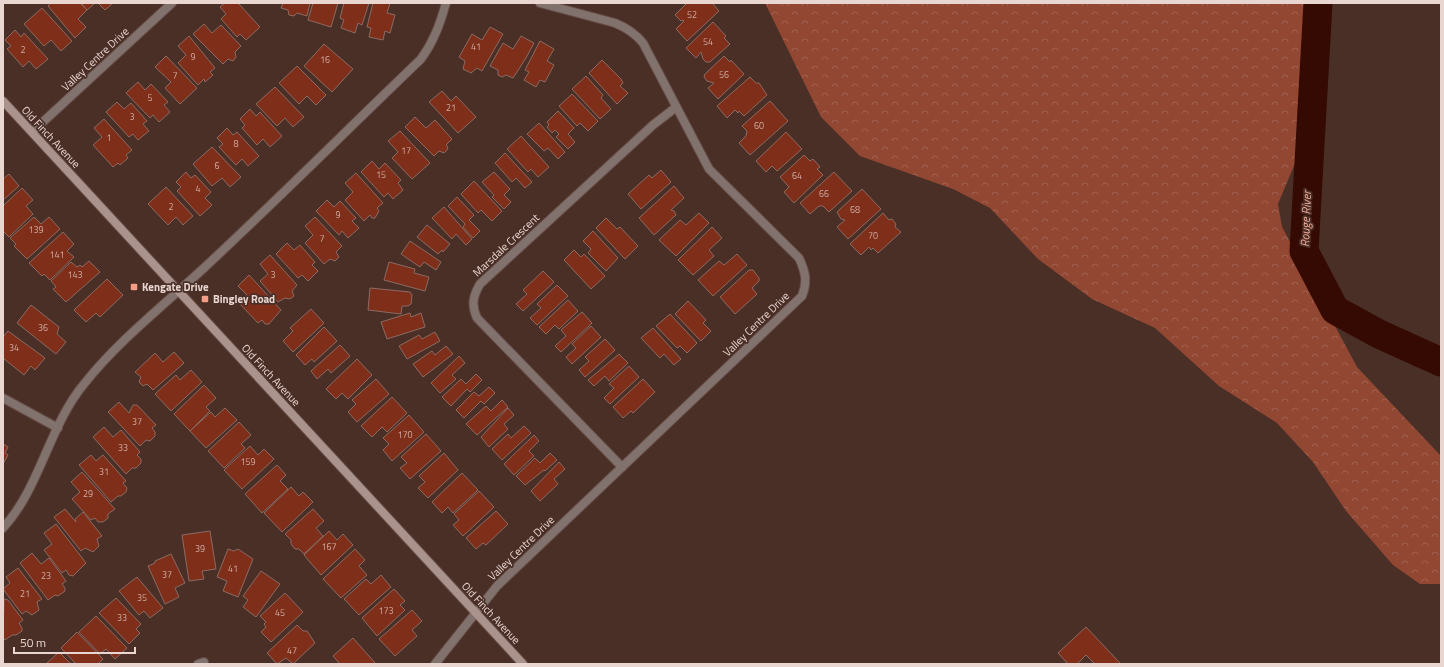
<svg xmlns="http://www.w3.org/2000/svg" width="1444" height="667" font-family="'Titillium Web',sans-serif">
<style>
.forest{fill:url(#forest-crowns)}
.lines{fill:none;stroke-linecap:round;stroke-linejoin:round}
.river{stroke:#340a02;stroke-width:29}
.building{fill:#7f2e19;stroke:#8b6b63}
.street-casing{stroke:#674d46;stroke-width:10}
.secondary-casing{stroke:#674d46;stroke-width:10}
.street{stroke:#81726e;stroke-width:8}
.secondary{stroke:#aa938d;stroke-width:8}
.poi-dot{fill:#f49e87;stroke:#4a2f27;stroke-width:1.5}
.labels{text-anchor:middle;stroke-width:3.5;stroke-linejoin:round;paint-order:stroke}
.number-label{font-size:9px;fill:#ceaca3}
.street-label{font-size:11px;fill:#e9d6d1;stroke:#4a2f27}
.poi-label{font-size:11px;font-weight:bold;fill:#e9d6d1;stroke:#4a2f27;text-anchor:start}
.water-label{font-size:12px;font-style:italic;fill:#f2ab98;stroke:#4a2f27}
</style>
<defs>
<pattern id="forest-crowns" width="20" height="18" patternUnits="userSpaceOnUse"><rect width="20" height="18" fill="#924733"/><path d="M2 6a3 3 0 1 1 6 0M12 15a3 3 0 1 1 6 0" fill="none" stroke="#a16150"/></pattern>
</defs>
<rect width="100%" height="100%" fill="#4a2f27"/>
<!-- forest -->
<polygon class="forest" points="765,3 1314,3 1307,49 1303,144 1278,204 1282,227 1357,367 1441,456 1441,584 1420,584 1393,565 1346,511 1313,462 1277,423 1219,386 1155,328 1092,299 1038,259 990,208 953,189 860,156 821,117"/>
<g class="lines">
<!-- river -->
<polyline class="river" points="1318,3 1304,251 1335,310 1379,334 1441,362"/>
</g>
<!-- building -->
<g class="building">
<polygon points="51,3 80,3 87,10 78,19 86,27 75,38 48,6"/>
<polygon points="81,3 95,3 87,10"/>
<polygon points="98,3 113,3 105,10"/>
<polygon points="225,3 238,3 260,27 246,40 240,34 237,37 221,19 226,14 220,7"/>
<polygon points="283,3 310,3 307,16 297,13 294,16 289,15 288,10 281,8"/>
<polygon points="313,3 338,3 331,27 308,20"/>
<polygon points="344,3 369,3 362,25 358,23 355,33 341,28 344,20 340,18"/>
<polygon points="373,3 390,3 387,13 395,15 390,33 385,31 383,40 369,37 371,28 367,27"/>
<polygon points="687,3 712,3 719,11 687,41 676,29 684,21 683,20 681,21 675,15"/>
<polygon points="42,8 72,41 61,51 51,40 44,46 24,24"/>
<polygon points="713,22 726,36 724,38 730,44 710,62 706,62 703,59 701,52 696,58 686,48"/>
<polygon points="204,24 212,33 221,25 241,46 235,52 236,57 233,61 228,59 223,64 193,34"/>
<polygon points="490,27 503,34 482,71 477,68 471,73 463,69 465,61 459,57 472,34 482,40"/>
<polygon points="15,30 21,37 24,33 48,59 36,69 29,61 23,67 7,49 11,46 5,40"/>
<polygon points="189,36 215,68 210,72 213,75 205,82 204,79 198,85 178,63 186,55 178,46"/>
<polygon points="521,36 534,43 526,58 513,78 506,75 502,77 498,75 498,70 490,66 503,43 513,49"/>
<polygon points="540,41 554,49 547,61 554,65 545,82 540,80 536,87 524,80 529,72 525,70"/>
<polygon points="324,44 353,69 332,92 304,66"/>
<polygon points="166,56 197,88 180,104 165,88 171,82 155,67"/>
<polygon points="724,56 730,62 731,60 744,74 718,99 708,88 714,83 707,81 704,77 705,74"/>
<polygon points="602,60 621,79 623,83 620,86 628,93 617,104 589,73"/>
<polygon points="297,66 326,95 316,105 307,96 299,104 279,83"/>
<polygon points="586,76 603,95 601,98 611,109 600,119 572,89"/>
<polygon points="750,77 756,83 759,83 767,95 744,116 739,111 738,113 735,110 727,118 717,106"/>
<polygon points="138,82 145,90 151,84 168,102 164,105 170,112 159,122 153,115 150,118 126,93"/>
<polygon points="275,87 304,117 293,127 285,118 277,126 256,104"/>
<polygon points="442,91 451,101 456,96 476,117 458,133 429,102"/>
<polygon points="572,94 598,121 588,131 580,123 577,126 559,106"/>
<polygon points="770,101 788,121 750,155 739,143 746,136 747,131 742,126"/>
<polygon points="117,102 124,109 131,103 147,121 143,124 149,131 138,140 133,134 129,137 106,112"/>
<polygon points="250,109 256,116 260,112 282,136 270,147 263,139 257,145 242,128 245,125 240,119"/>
<polygon points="558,111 574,128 568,134 575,142 568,149 556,137 559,134 555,130 552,133 547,127 549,125 547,122"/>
<polygon points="415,117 426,128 435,120 452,139 446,145 448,147 447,150 444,153 439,151 434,156 405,127"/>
<polygon points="104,119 132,150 126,155 128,158 120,165 118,163 113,167 93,145 102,137 94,128"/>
<polygon points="539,123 565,152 558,159 548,148 544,151 527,134"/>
<polygon points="227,128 233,135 237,132 259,156 248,166 242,159 236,165 219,147 223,144 217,138"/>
<polygon points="400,131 430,163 412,179 392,158 398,152 388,141"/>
<polygon points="786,132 802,149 777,171 772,166 766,172 756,161"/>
<polygon points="521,136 549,167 538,177 531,169 528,172 507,149"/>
<polygon points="212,147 241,177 230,187 222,178 212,186 193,164"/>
<polygon points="505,153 532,182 525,188 516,178 512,182 495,163"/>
<polygon points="804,155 810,161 813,159 820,167 817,169 823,175 794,203 784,192 789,187 780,177"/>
<polygon points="372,161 379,169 385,163 401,180 398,183 403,190 393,199 388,193 384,197 361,172"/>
<polygon points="661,170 671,182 641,209 628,194 649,175 652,178"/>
<polygon points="186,172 191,178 195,175 211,192 205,198 212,205 200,216 177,191 181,187 176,182"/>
<polygon points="494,172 510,189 504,195 511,202 504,209 492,197 494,195 482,182"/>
<polygon points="834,172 852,191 829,212 823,206 819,206 810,214 800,203"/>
<polygon points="356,173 383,203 377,208 379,211 375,218 372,218 370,215 364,221 345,200 353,192 345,183"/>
<polygon points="9,174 19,186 3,200 3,179"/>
<polygon points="474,181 502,211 492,221 481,210 478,213 461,194"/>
<polygon points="674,186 684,198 671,210 674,211 676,215 654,235 639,218"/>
<polygon points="166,187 193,216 183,225 176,217 168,225 148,204"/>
<polygon points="22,188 33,200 26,206 33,214 9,237 3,231 3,206"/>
<polygon points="862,189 881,209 848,239 837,227 845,220 841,219 837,212"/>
<polygon points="457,197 474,215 469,220 480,231 473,238 463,227 465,224 448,206"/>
<polygon points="327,200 334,207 340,201 356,218 352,221 359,228 348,238 342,231 339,235 316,211"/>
<polygon points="444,207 472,239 466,245 456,234 452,239 432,218"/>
<polygon points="699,213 709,223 676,256 659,240 680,220 686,225"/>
<polygon points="883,213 889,220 892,219 896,224 895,227 901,232 878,253 873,248 871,250 869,247 861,255 850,244"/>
<polygon points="34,217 41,224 49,217 60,229 27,259 14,246 16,244 10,238"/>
<polygon points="315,217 342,246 336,252 339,257 335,261 330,259 324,264 305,243 313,235 305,226"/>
<polygon points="606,218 617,229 620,227 638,246 625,259 596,228"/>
<polygon points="427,225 450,244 443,252 442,250 438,254 417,237"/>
<polygon points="712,227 722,238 709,250 714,256 693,275 678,260"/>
<polygon points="593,231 618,258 606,271 588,253 591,249 583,241"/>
<polygon points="63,232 74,244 67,251 74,257 50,280 44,274 42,276 29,263"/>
<polygon points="410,241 441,262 436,270 424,262 420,267 401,254"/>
<polygon points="287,243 294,250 300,245 315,262 312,265 318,271 308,281 302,275 298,278 276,254"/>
<polygon points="574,250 581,257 584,254 605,276 591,289 564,260"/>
<polygon points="737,254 747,265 713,296 698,280 719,261 724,265"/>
<polygon points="270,255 297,285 292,291 294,296 290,299 285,298 278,302 260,281 268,274 260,264"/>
<polygon points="89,261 100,272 66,302 53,289 56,287 51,281 71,262 77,267 80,265 82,267"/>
<polygon points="389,262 415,269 414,273 429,277 425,291 384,280"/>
<polygon points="749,270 753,270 759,278 759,281 752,288 757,294 735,314 720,297"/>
<polygon points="543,271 554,282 523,311 516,304 527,294 523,290"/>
<polygon points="249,275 281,310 269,324 265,324 262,320 258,323 239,303 247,295 238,286"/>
<polygon points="107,279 123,295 100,317 96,313 86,322 74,310"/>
<polygon points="557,285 568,296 537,325 530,318 541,308 537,304"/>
<polygon points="370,288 410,292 412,295 411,304 408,306 402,306 401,314 368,310"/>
<polygon points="568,300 578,311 559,329 555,325 546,334 539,327"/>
<polygon points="688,301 706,320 703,323 711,331 701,341 675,314"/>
<polygon points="31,305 59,327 57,334 66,342 56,354 17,323"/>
<polygon points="311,309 324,323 293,352 283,341 293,331 290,328"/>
<polygon points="582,312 592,323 561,352 555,346 566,336 561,330"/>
<polygon points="410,313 411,317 421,313 425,327 387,339 381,322"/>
<polygon points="670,314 697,343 687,353 680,346 677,348 656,326"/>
<polygon points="591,326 601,337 572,364 566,357 576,348 572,344"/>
<polygon points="324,327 337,341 314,362 312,359 305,365 296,355"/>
<polygon points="653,328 681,359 674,365 664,354 660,358 641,338"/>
<polygon points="8,331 45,358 35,370 31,366 24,375 3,358 3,337"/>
<polygon points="435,332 440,341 407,359 399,346 419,335 422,339"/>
<polygon points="605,339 615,350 585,377 579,370 589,361 585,357"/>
<polygon points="340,345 350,356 331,373 328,369 317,379 311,371"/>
<polygon points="446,346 453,354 423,377 413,364 432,351 435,355"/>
<polygon points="174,352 184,363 153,390 147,384 143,386 139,382 141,377 135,372 155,353 163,362"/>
<polygon points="619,354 628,363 609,381 605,376 594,386 588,380"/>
<polygon points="459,356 465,363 452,375 456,379 440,393 431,383"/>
<polygon points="357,359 372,375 348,399 342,393 336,399 326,389"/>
<polygon points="629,366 639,377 610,404 604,398 614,388 609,384"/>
<polygon points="191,370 202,382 171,411 155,394 176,375 180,380"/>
<polygon points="476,374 482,380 470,392 467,389 451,406 442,397 461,379 466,384"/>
<polygon points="376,379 389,394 357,422 348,412 356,404 352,400"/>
<polygon points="643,379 655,392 633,413 631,411 623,418 613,407"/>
<polygon points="204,385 216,398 206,407 210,411 190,431 174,414"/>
<polygon points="489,387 495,393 484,404 481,401 464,418 456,410 474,392 479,396"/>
<polygon points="392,397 407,413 387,432 382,427 372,437 361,426"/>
<polygon points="502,400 508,407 477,435 466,424 486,406 491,411"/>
<polygon points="119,402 129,413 133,405 137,405 156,425 152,428 155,432 155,436 150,441 146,440 140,446 108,412"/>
<polygon points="225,408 237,420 206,448 190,431 211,412 215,417"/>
<polygon points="508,408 514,415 504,424 508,429 489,447 481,437"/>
<polygon points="409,415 424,432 392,461 383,450 389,444 383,438"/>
<polygon points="239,422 251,435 241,444 245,448 224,468 208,451"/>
<polygon points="524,426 531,433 502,460 492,449 508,434 511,438"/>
<polygon points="104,427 113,437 121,430 140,452 137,455 141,459 141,463 136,468 132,468 126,474 93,437"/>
<polygon points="426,434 441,451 410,479 400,468 407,463 401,457"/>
<polygon points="534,435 539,441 529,451 534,456 514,475 504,464"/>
<polygon points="3,444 8,447 5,453 8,455 3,464"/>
<polygon points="250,446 258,455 264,449 274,459 242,489 224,470"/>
<polygon points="444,453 458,470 428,498 418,488 425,482 419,476"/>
<polygon points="550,453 557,460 545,471 544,470 525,485 516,476 535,458 540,463"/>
<polygon points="91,455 96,461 103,455 126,481 123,483 127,488 126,492 121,496 118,496 111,502 79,465"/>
<polygon points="559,462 565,469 554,479 558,484 540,501 531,491"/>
<polygon points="277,465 286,475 280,481 288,489 262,513 245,494"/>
<polygon points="82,472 115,509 108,514 108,518 103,522 98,522 95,518 91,520 72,499 80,492 71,482"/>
<polygon points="462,473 478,490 453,513 448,507 442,513 432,502"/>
<polygon points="291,487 299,496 303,492 313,502 282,532 264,513"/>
<polygon points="479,491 494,507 463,536 453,525 459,520 454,514"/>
<polygon points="65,509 76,522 75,519 83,512 102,536 97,539 99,546 93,552 85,548 81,551 54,517"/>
<polygon points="313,509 324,521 316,528 323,536 304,554 299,549 295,549 291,544 291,540 285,534"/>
<polygon points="496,511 508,524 486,545 483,543 476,549 466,538"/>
<polygon points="56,524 86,563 73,576 69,575 66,570 62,573 44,550 52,544 44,533"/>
<polygon points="210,531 216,569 202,571 204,579 189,581 182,535"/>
<polygon points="329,531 337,540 343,534 353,545 321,575 304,555"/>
<polygon points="228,549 234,551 238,549 253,559 238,597 223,591 227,581 217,577"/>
<polygon points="355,549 365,560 359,566 367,575 341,598 323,579"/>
<polygon points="32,553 41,564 49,558 66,581 62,584 65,588 65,591 58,596 55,595 48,600 20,563"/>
<polygon points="171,554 185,583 175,588 179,597 165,604 148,566 155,563 155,561"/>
<polygon points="18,568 42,599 37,602 39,610 32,615 26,611 22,614 3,589 10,583 6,577"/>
<polygon points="261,571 280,584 256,617 243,607 248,600 243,596"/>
<polygon points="381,575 391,587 359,615 344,599 366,579 371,584"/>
<polygon points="137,577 163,608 150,618 144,611 139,615 119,591"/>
<polygon points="394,589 405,601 400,605 405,610 377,636 362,618"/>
<polygon points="285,593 303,612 271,642 261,632 266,627 264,624 266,622 260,616"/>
<polygon points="116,598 141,624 136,629 140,633 129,644 99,613"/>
<polygon points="4,599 8,600 23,620 19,623 22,628 22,631 16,635 12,635 5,640 3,637"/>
<polygon points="412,610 422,621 412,630 417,636 395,656 379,639"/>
<polygon points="96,616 127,648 115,659 106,649 100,654 79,632"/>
<polygon points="297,625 303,631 307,631 315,643 293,664 286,658 277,664 267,653"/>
<polygon points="1086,627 1121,664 1095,664 1086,655 1077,664 1068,664 1058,653"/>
<polygon points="77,632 103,659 98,664 76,664 61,648"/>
<polygon points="353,638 376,664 340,664 333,656"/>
<polygon points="59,652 71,664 46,664"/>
</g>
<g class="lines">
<!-- street casing -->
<g class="street-casing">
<g id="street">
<polyline points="32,132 172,3"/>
<polyline points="3,398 58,428"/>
<path d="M622,467L477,318C471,305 473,296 480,284L653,125L675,108"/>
<path d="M3,528C40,488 49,426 84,384C119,340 164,305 205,267C278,199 349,128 421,59C434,41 440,24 446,3"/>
<polyline points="198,664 204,662"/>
<path d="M435,664L497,586L802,296C808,281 805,271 799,258L709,169L643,43C635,33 627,28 615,23L540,3"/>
</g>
</g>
<!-- secondary casing -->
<g class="secondary-casing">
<polyline id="secondary" points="3,101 523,664"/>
</g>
<!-- street -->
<use href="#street" class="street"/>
<!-- secondary -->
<use href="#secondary" class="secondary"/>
</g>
<!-- markers -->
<g class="poi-dot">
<rect x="130" y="283" width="8" height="8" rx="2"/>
<rect x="201" y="295" width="8" height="8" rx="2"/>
</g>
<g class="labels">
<!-- number labels -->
<g class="number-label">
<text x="692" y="18">52</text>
<text x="708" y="45">54</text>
<text x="476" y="50">41</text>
<text x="23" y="53">2</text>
<text x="193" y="60">9</text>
<text x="325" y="63">16</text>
<text x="724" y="78">56</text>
<text x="175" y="79">7</text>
<text x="150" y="101">5</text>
<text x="451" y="111">21</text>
<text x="132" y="120">3</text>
<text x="759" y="129">60</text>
<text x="109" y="141">1</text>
<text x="236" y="147">8</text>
<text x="406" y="154">17</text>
<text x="217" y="169">6</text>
<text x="381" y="178">15</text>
<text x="797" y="179">64</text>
<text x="198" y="192">4</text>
<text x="824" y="197">66</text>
<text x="171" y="210">2</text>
<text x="855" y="213">68</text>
<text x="338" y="218">9</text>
<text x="36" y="233">139</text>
<text x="873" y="239">70</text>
<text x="322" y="242">7</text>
<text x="57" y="258">141</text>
<text x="75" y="278">143</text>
<text x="273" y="278">3</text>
<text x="43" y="331">36</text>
<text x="14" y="351">34</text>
<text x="137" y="425">37</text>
<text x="405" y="438">170</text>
<text x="123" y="451">33</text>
<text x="248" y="465">159</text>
<text x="104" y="475">31</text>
<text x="88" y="497">29</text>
<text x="329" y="550">167</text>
<text x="200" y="552">39</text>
<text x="233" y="572">41</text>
<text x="167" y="578">37</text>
<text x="46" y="579">23</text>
<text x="25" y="597">21</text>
<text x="142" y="601">35</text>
<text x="386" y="614">173</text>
<text x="280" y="616">45</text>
<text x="122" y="621">33</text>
<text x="292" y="654">47</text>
</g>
<!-- street labels -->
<g class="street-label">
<text transform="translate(95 59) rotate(-43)" y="4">Valley Centre Drive</text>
<text transform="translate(51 137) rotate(47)" y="4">Old Finch Avenue</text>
<text transform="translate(506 245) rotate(-43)" y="4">Marsdale Crescent</text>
<text transform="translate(756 324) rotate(-44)" y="4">Valley Centre Drive</text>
<text transform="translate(271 375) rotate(47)" y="4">Old Finch Avenue</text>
<text transform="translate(521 548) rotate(-44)" y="4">Valley Centre Drive</text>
<text transform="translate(491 613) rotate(47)" y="4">Old Finch Avenue</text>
</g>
<!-- poi labels -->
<g class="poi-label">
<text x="142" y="291">Kengate Drive</text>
<text x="213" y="303">Bingley Road</text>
</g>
<!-- water labels -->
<g class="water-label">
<text transform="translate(1306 219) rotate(-88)" y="4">Rouge River</text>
</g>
</g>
<!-- border -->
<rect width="1444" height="667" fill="none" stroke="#e9d6d1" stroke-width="8"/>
<!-- scale -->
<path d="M14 647v6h121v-6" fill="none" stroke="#e9d6d1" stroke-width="2"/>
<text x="20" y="647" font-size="12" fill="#e9d6d1" stroke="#4a2f27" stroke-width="3" paint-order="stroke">50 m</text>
</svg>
